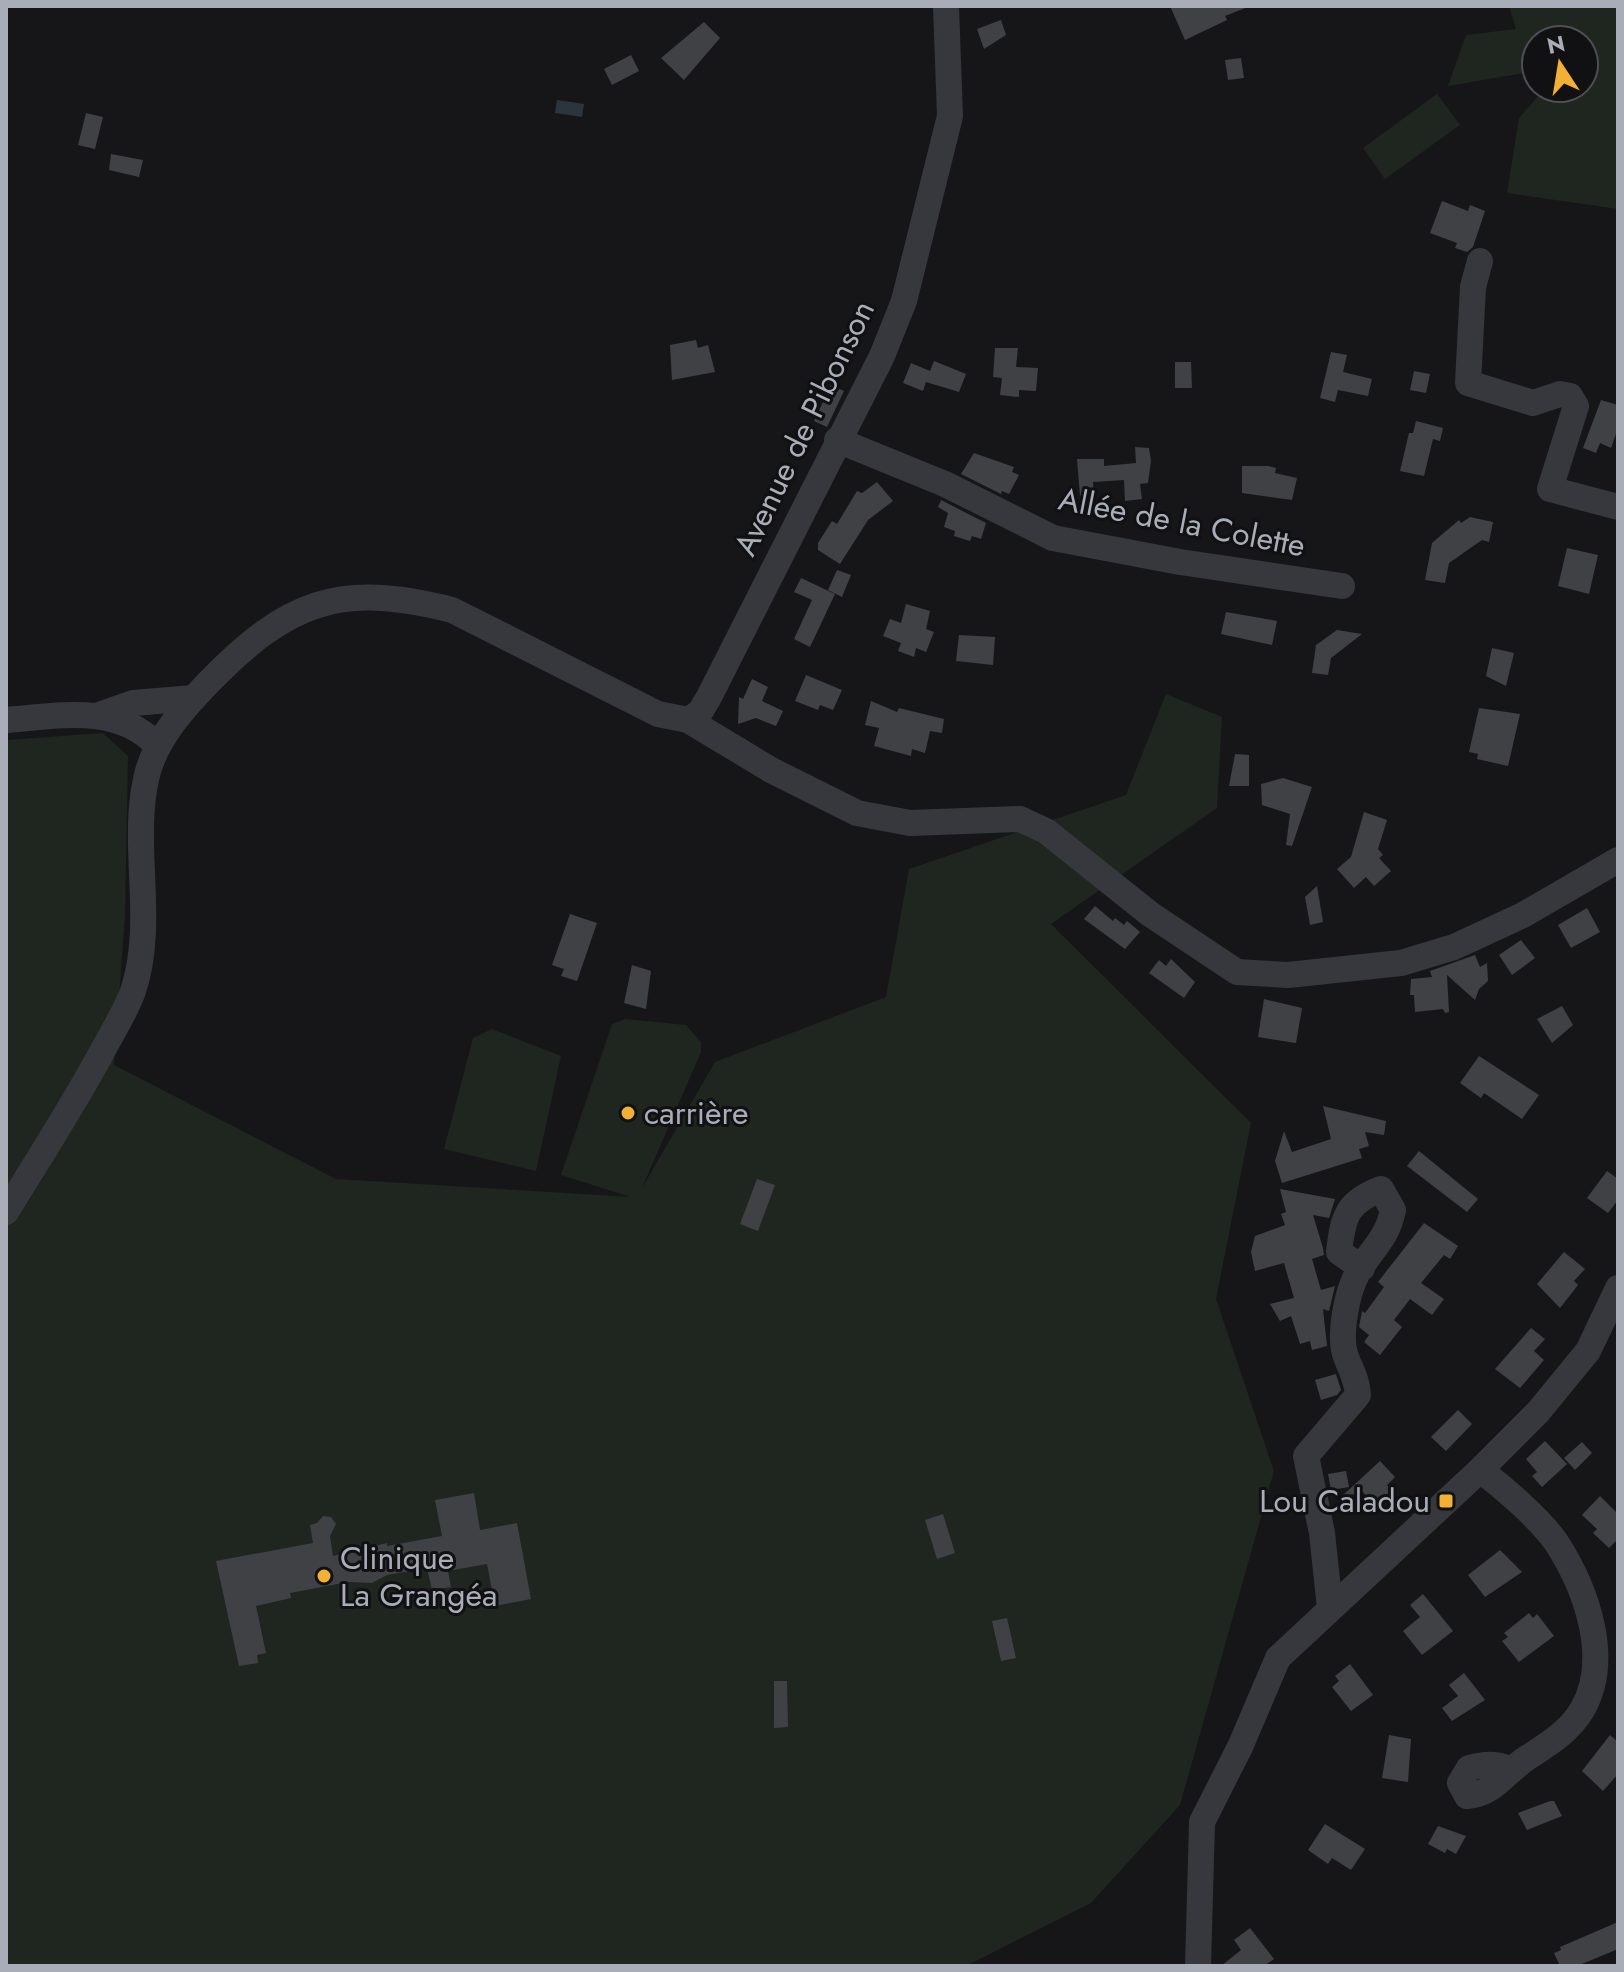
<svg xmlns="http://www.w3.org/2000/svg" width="1624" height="1972" font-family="Jost,sans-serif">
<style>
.green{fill:#1e261f}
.water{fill:#2c353c}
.building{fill:#404145}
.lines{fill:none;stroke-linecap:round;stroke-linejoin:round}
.minor{stroke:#37383d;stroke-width:26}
.poi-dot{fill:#f2b134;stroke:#111113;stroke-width:3}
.labels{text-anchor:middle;stroke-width:6;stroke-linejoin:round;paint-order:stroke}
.street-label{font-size:32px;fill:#a8adb8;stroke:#111113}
.poi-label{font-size:32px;fill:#a8adb8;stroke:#111113;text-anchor:start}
</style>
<rect width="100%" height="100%" fill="#161618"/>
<!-- green -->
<g class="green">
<polygon points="1509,6 1618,6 1618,209 1507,193 1519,118 1540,94 1540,88 1584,88 1584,40 1536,40 1536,71 1448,86 1466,35 1516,29"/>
<polygon points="1437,94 1460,125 1385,179 1363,148"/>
<polygon points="1166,694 1222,717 1217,808 1051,924 1251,1123 1216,1299 1274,1471 1180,1805 1091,1903 966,1966 6,1966 6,740 103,733 128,756 125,915 114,1065 336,1179 631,1197 561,1175 612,1024 625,1019 686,1025 701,1042 701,1052 642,1188 715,1062 886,997 909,869 1126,795"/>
<polygon points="492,1029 561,1056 536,1171 444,1149 473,1038"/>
</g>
<!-- water -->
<polygon class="water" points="557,100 584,104 582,117 555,113"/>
<!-- building -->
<g class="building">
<polygon points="1170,6 1248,6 1248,7 1225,16 1227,20 1185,40"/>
<polygon points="1001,20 1006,35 984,49 977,29"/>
<polygon points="704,22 720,38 684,80 661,58"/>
<polygon points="631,55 639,71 612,85 604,69"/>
<polygon points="1241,58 1244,78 1228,80 1225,60"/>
<polygon points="86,113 103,117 95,149 78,145"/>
<polygon points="111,154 143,160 139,177 109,170"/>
<polygon points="1442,201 1468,211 1470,205 1485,211 1473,247 1467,252 1455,248 1457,243 1430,233"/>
<polygon points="696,340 698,348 708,345 715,372 672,380 670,345"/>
<polygon points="995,348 1018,348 1016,367 1038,368 1036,391 1019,390 1019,397 1000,395 1002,378 993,377"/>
<polygon points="1331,352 1347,355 1343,372 1372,379 1368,396 1338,390 1335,402 1320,398"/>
<polygon points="934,361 966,374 959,392 926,382 923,391 903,383 911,363 930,371"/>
<polygon points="1175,362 1191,362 1192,388 1175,388"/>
<polygon points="1414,371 1430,374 1426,393 1410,390"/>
<polygon points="831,385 844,391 827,427 814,421"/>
<polygon points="1601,400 1618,405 1618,428 1611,448 1600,443 1596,453 1583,448"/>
<polygon points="1416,421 1443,428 1440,441 1433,439 1424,476 1400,471 1409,433 1413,433"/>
<polygon points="1135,447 1149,448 1151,461 1148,483 1140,484 1142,499 1125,501 1124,480 1093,482 1094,495 1080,496 1077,459 1104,459 1104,466 1136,463"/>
<polygon points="974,453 1014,467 1012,472 1019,475 1009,494 1002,491 1001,494 961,474"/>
<polygon points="1242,466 1268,466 1276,468 1275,473 1297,478 1292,500 1242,493"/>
<polygon points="877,482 893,501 868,520 840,564 818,550 818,543 832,521 837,524 857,491 862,493"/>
<polygon points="941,500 986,523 981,539 972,536 970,541 954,536 955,531 944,527 948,513 938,507"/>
<polygon points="1470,517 1493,522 1489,542 1482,540 1449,563 1445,583 1425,580 1432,543 1459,520 1461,523"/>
<polygon points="1567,548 1598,555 1589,594 1558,586"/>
<polygon points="837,570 851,575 842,597 828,590"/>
<polygon points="801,578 835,594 810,647 794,639 812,600 794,592"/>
<polygon points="906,604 930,611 926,629 934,632 926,652 916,648 914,657 898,651 901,643 883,636 890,619 901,623"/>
<polygon points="1226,612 1277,621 1272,645 1221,634"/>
<polygon points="1337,630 1362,634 1331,658 1328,675 1312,673 1316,645"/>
<polygon points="959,635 995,637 993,665 956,661"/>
<polygon points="1492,648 1514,653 1506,686 1486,676"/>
<polygon points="806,675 842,690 833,710 820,705 818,710 795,701"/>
<polygon points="752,679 768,687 762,701 783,711 776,726 756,718 738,724 739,697 743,699"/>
<polygon points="871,701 897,712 899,708 944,719 942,733 930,731 925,753 912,749 911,756 874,746 879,728 865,725"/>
<polygon points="1479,708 1520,714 1508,766 1477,759 1478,754 1469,752"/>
<polygon points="1235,754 1249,755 1249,786 1229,786"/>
<polygon points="1283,778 1312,787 1292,846 1286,845 1290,814 1262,805 1261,784"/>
<polygon points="1364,812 1387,820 1378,849 1383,855 1379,858 1391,871 1374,886 1366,877 1354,888 1337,869 1351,857"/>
<polygon points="1317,886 1323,922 1310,925 1305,897"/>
<polygon points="1095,906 1113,921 1115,918 1124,925 1127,921 1140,932 1125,949 1084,919"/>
<polygon points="1587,908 1600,932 1571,948 1558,925"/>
<polygon points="570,914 597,923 577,981 561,976 564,969 552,965"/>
<polygon points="1521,940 1535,958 1512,975 1499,955"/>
<polygon points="1475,955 1480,967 1487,963 1488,981 1479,989 1475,1000 1447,975 1449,1012 1445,1013 1443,1009 1415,1012 1414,995 1410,995 1411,979 1432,977 1430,971"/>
<polygon points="1171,959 1195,982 1184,998 1149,973 1159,960 1166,966"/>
<polygon points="632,965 651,971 646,1009 624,1003"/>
<polygon points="1264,999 1302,1008 1296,1043 1258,1037"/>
<polygon points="1562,1006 1573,1025 1552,1043 1537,1019"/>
<polygon points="1479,1056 1539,1095 1522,1119 1484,1093 1481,1098 1460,1083"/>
<polygon points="1323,1106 1386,1121 1384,1135 1365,1132 1369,1146 1359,1149 1362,1158 1282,1183 1275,1161 1284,1131 1292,1152 1331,1139"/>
<polygon points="1419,1151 1478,1199 1467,1212 1407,1166"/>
<polygon points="1607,1171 1618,1179 1618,1200 1608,1213 1587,1198"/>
<polygon points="757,1179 775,1185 758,1231 740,1224"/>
<polygon points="1280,1189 1335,1199 1329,1218 1313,1215 1323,1248 1324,1255 1312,1259 1321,1290 1335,1286 1329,1311 1323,1309 1327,1346 1312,1350 1310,1341 1300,1344 1291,1316 1280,1321 1270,1304 1294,1298 1284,1263 1255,1271 1251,1252 1255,1236 1285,1225 1281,1214 1286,1212"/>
<polygon points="1424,1223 1458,1246 1450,1259 1444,1255 1421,1283 1444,1299 1432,1315 1410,1299 1394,1320 1402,1327 1380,1355 1364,1342 1369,1335 1359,1327 1362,1311 1365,1313 1384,1287 1378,1282"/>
<polygon points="1564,1252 1585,1269 1574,1281 1578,1285 1560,1308 1537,1284"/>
<polygon points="1531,1328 1545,1339 1534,1351 1544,1360 1520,1388 1495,1369"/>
<polygon points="1336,1374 1341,1390 1337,1395 1321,1400 1315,1380"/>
<polygon points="1458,1410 1472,1424 1446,1451 1431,1437"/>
<polygon points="1545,1441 1567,1464 1542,1487 1532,1476 1537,1472 1526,1459"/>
<polygon points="1582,1442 1592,1453 1575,1470 1564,1458"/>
<polygon points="1380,1461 1395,1477 1387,1485 1392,1490 1375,1506 1363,1492 1341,1497"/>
<polygon points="1346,1471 1349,1487 1331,1490 1328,1474"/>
<polygon points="474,1493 480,1530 517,1523 531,1599 495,1606 487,1564 448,1571 451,1587 432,1590 427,1568 387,1575 372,1583 348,1582 290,1593 291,1598 256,1606 266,1653 257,1655 258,1663 239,1666 216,1561 313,1543 310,1525 317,1523 323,1516 331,1517 336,1524 330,1536 333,1556 387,1543 387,1546 442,1536 435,1500"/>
<polygon points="1600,1496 1618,1514 1618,1539 1609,1548 1593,1533 1597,1529 1582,1515"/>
<polygon points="943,1514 955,1553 937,1559 925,1520"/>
<polygon points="1500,1550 1522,1572 1485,1597 1468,1575"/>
<polygon points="1423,1594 1453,1631 1422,1655 1403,1631 1420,1617 1410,1605"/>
<polygon points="1529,1613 1533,1618 1537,1614 1554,1636 1519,1662 1502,1641 1508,1637 1504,1633"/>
<polygon points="1007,1618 1016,1658 1001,1661 992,1621"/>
<polygon points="1350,1664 1373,1695 1351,1711 1332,1687 1339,1681 1335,1676"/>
<polygon points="1464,1673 1485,1700 1452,1721 1442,1708 1458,1696 1449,1685"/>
<polygon points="774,1681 787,1681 788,1727 774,1728"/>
<polygon points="1389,1735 1411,1739 1408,1782 1382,1778"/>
<polygon points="1610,1735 1618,1742 1618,1774 1603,1791 1582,1771"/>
<polygon points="1550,1801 1554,1801 1562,1816 1527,1830 1518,1813"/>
<polygon points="1325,1824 1365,1849 1351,1870 1332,1858 1328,1864 1308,1850"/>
<polygon points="1438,1826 1466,1836 1456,1854 1447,1849 1445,1853 1428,1844"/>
<polygon points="1618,1922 1618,1949 1577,1966 1560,1966 1554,1953 1561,1950 1560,1947"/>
<polygon points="1250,1928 1274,1959 1264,1966 1221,1966 1241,1950 1234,1940"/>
</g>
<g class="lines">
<!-- minor -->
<g class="minor">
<polyline points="1480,261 1473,287 1468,383 1533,403 1560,394 1570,396 1576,406 1550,489 1618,507"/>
<polyline points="837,440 945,484 1053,538 1180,562 1342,586"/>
<polyline points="99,715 133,703 194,698"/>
<path d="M6,720C59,716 117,703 158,746"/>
<polyline points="688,720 771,770 857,813 910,823 1020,819 1046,831 1150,914 1237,972 1288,975 1401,963 1454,947 1523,915 1618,860"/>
<polyline points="688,720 700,712 709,697 882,356 904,301 950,116 946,6"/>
<path d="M6,1212C39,1158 73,1106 103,1050C113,1031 126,1011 133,991C156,922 131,848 146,779C154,741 182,710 208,683C287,602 338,581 452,610L658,714L688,720"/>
<path d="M1480,1470C1503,1487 1540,1519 1556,1542C1586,1588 1612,1659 1582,1710C1569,1732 1547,1745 1527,1758C1505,1772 1495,1794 1467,1796L1460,1783L1469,1768C1484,1764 1495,1763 1510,1769"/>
<path d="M1330,1608L1322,1533L1306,1456L1358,1395C1357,1378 1350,1369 1345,1354C1339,1333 1347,1293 1357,1274C1371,1249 1387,1240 1393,1210L1381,1189C1347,1202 1343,1216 1339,1252L1362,1268"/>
<polyline points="1198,1966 1202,1822 1240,1747 1278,1658 1480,1470 1538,1412 1588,1351 1618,1288"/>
</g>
</g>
<!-- markers -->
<g class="poi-dot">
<circle cx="628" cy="1113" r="8"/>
<rect x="1438" y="1493" width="16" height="16" rx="4"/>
<circle cx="324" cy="1576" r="8"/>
</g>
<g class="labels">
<!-- street labels -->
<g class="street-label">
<text transform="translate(804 428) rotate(-64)" y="11">Avenue de Pibonson</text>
<text transform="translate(1182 522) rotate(11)" y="11">Allée de la Colette</text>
</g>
<!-- poi labels -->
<g class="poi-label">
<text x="644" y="1124">carrière</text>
<text x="1430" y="1512" text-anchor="end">Lou Caladou</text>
<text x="340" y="1569">Clinique<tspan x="340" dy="37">La Grangéa</tspan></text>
</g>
</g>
<!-- border -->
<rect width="1624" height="1972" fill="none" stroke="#a8adb8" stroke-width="16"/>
<!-- north arrow -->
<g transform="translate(1560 64) rotate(348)"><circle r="38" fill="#111113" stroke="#4d4f55" stroke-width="2"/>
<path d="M0-6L14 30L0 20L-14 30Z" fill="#f2b134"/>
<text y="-12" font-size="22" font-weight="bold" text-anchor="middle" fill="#a8adb8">N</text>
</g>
</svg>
